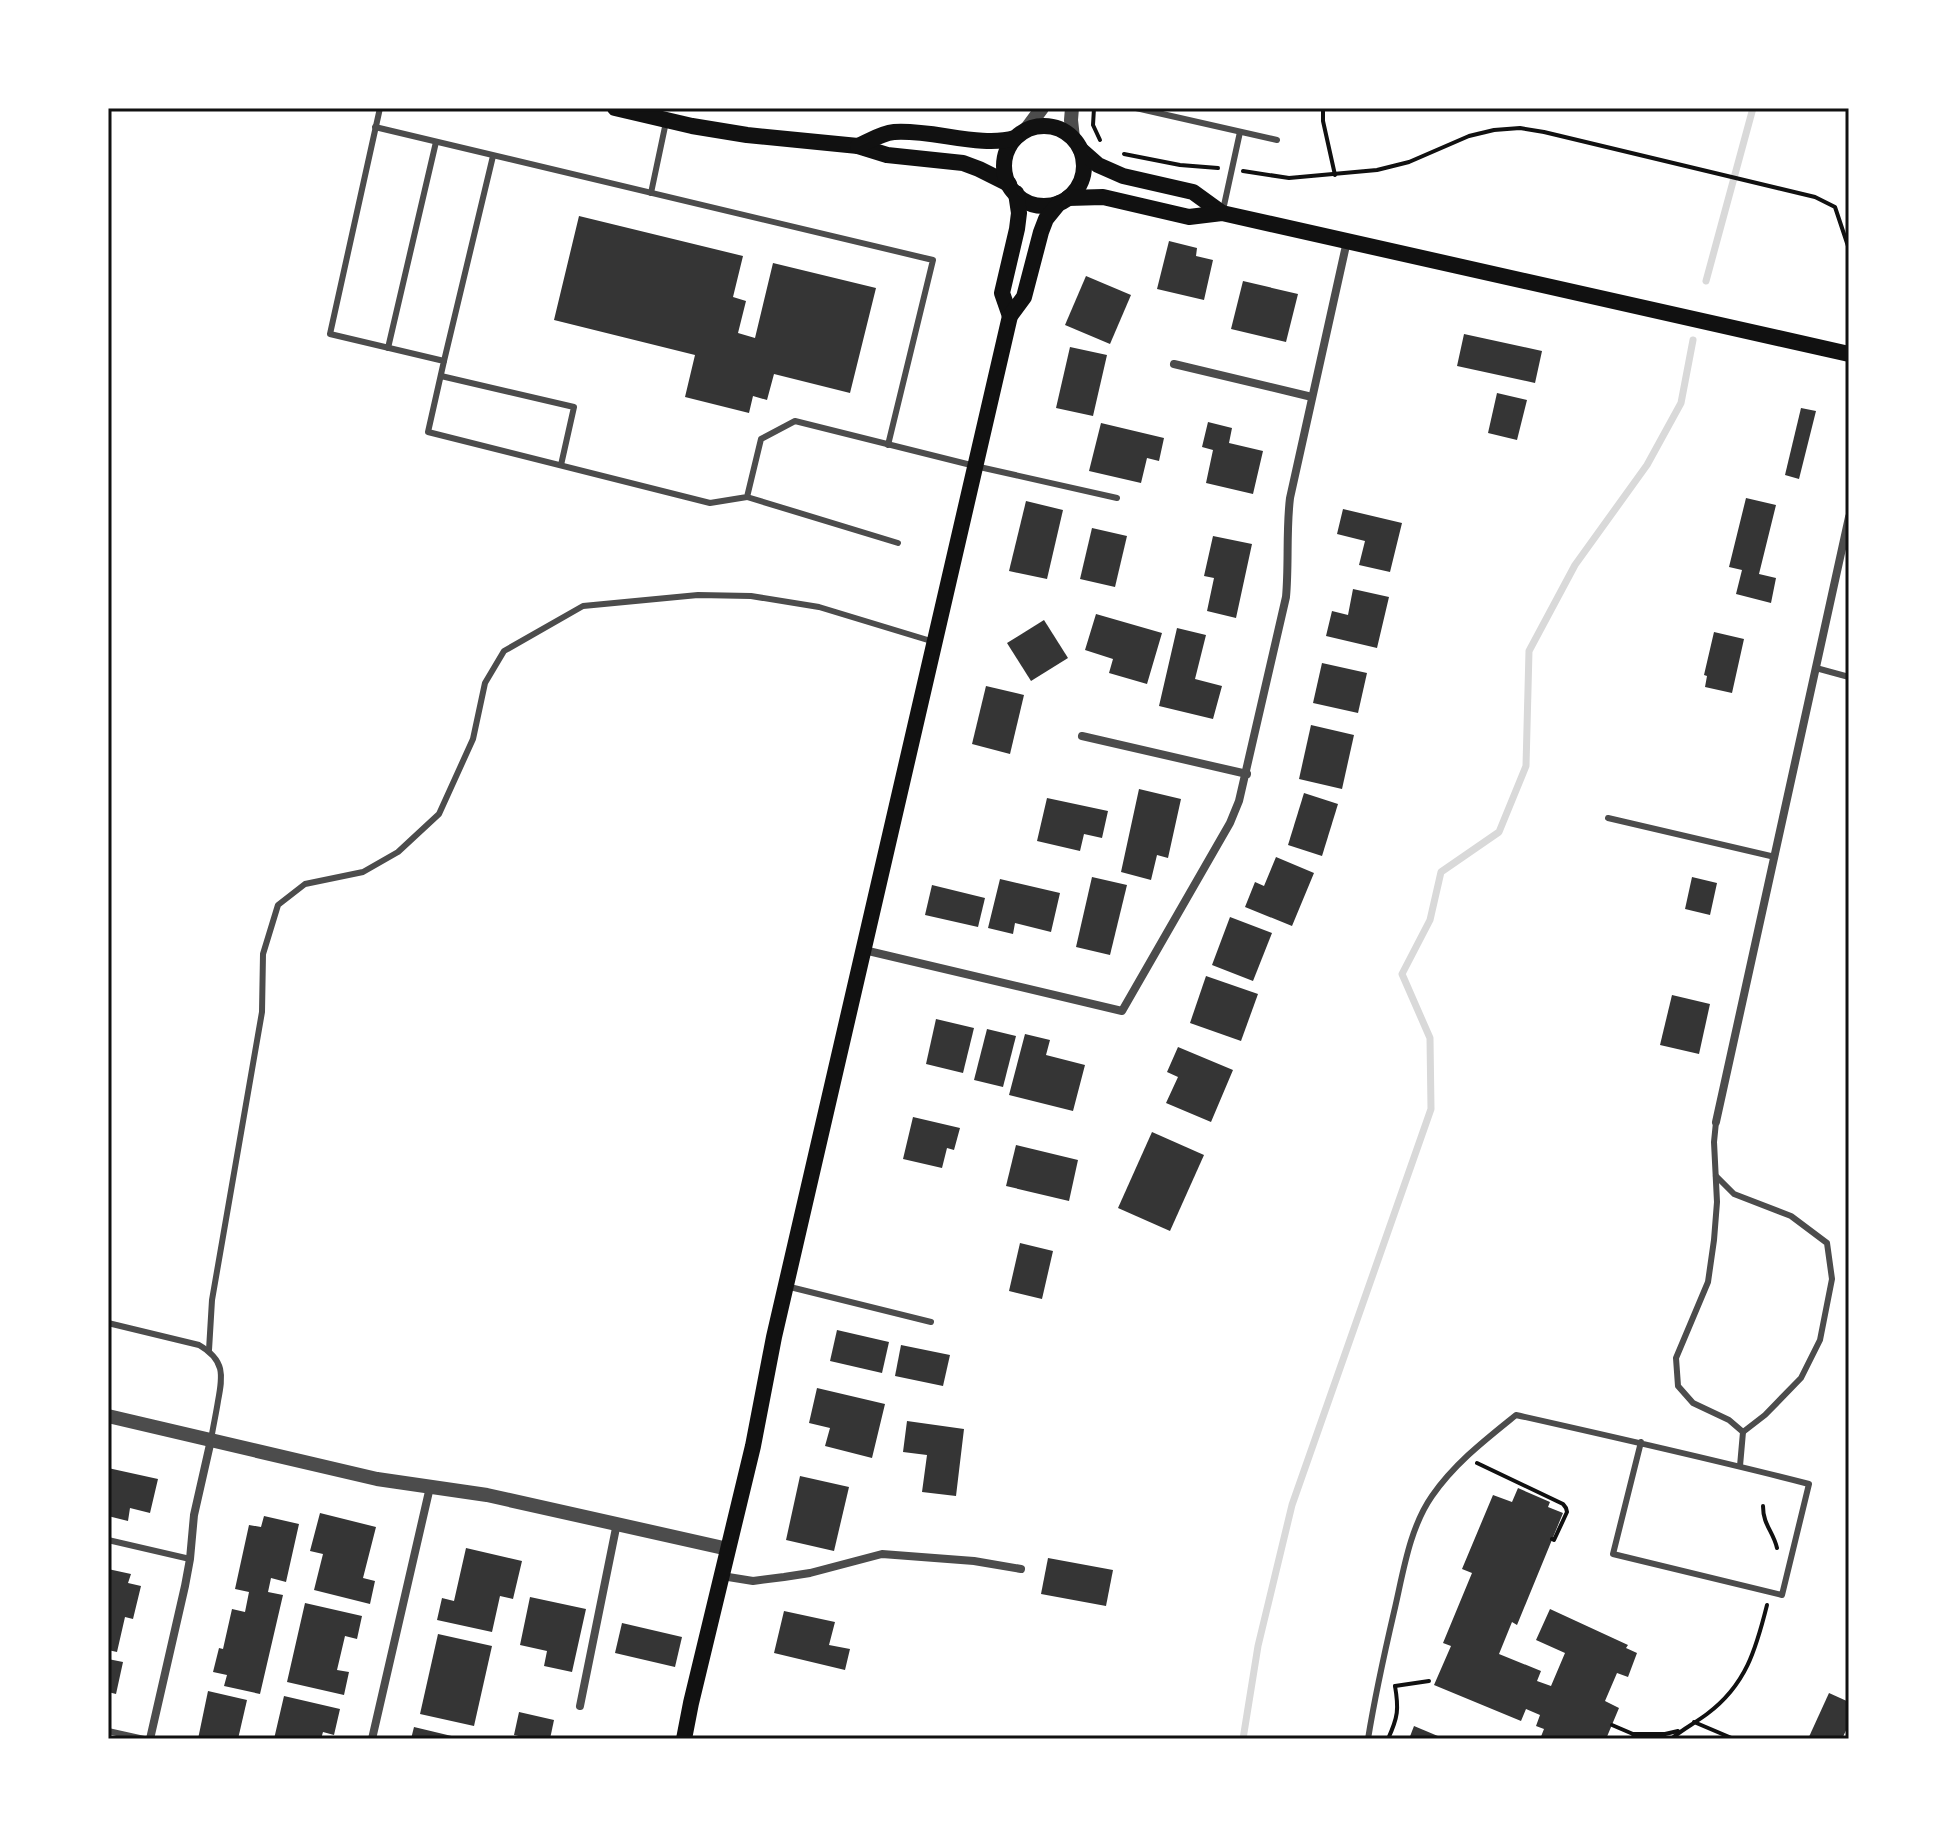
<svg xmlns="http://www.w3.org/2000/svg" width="1957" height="1847" font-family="Inter,sans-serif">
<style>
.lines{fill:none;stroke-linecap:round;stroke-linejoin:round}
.stream{stroke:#d9d9d9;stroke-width:7}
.building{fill:#353535}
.path{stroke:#111;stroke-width:4}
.service{stroke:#4c4c4c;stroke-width:6}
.minor{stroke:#4c4c4c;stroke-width:8}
.tertiary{stroke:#4c4c4c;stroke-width:14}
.secondary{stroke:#111;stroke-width:16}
.neatline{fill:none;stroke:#111;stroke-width:3}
</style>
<rect width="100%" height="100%" fill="#fff"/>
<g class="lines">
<!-- stream -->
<g class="stream">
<polyline points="1706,281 1753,108"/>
<polyline points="1243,1739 1258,1646 1292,1505 1431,1109 1430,1038 1402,974 1430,920 1441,872 1499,832 1526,766 1529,651 1575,565 1647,465 1681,403 1693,340"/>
</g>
</g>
<!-- building -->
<g class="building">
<polygon points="579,216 743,256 733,297 746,301 738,333 755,338 773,263 876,288 850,393 774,374 767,400 753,396 749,413 685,397 695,355 554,320"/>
<polygon points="1169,241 1197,248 1196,256 1213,260 1204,300 1157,289"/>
<polygon points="1086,276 1131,295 1110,344 1065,325"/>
<polygon points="1243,281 1298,294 1286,342 1231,329"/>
<polygon points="1464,334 1542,351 1535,383 1457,366"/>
<polygon points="1070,347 1107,355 1093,416 1056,408"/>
<polygon points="1497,393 1527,400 1517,440 1488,433"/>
<polygon points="1801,408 1816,411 1799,479 1785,475"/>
<polygon points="1208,422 1232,428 1229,443 1263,451 1253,494 1206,483 1213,450 1202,447"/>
<polygon points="1101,423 1164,438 1159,461 1147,458 1141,483 1089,471"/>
<polygon points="1746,498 1776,505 1759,574 1776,578 1771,603 1736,594 1742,570 1729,567"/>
<polygon points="1026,501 1063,510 1047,579 1009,571"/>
<polygon points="1343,509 1402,523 1390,572 1359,565 1365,541 1337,534"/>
<polygon points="1092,528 1127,536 1115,587 1080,579"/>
<polygon points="1213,536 1252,544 1236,618 1207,611 1214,578 1204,576"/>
<polygon points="1353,589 1389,597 1377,648 1326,636 1332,611 1348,615"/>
<polygon points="1096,614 1162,633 1147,684 1109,673 1113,659 1085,650"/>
<polygon points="1044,620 1068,658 1031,681 1007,643"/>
<polygon points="1177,628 1206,635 1195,679 1222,686 1213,719 1159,706"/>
<polygon points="1714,632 1744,639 1732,693 1705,687 1707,676 1704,675"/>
<polygon points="1322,663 1367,673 1358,713 1313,703"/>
<polygon points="986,686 1024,695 1010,754 972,744"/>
<polygon points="1311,725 1354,735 1342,789 1299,779"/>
<polygon points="1139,789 1181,799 1168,858 1157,855 1151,880 1121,872"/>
<polygon points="1304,793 1338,804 1322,856 1288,845"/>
<polygon points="1047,798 1108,811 1102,838 1084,834 1080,851 1037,841"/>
<polygon points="1276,857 1314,873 1292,926 1245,907 1255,882 1264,886"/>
<polygon points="1092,877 1127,885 1110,955 1076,947"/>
<polygon points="1692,877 1717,883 1710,915 1685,909"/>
<polygon points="1000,879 1060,893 1051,932 1015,923 1013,934 988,928"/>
<polygon points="932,885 985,898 978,927 925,915"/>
<polygon points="1230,917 1272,933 1253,981 1212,965"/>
<polygon points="1206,976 1258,994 1241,1041 1190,1023"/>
<polygon points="1672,995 1710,1004 1699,1054 1660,1045"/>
<polygon points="936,1019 974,1028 963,1073 926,1064"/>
<polygon points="987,1029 1016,1036 1003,1087 974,1080"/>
<polygon points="1025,1034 1050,1040 1046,1055 1085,1065 1073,1111 1009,1095"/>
<polygon points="1178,1047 1233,1070 1211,1122 1166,1103 1178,1077 1167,1072"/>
<polygon points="913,1117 960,1128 954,1150 947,1148 942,1168 903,1159"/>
<polygon points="1152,1132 1204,1155 1170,1231 1118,1208"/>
<polygon points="1016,1145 1078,1160 1069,1201 1006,1186"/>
<polygon points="1020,1243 1053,1251 1042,1299 1009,1291"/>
<polygon points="837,1330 889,1342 882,1373 830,1361"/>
<polygon points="901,1345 950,1355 943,1386 895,1376"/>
<polygon points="817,1388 885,1404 872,1458 825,1446 830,1428 809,1423"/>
<polygon points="907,1421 964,1429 956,1496 922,1492 927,1455 903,1452"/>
<polygon points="108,1468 158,1479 150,1513 130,1508 128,1521 108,1516"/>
<polygon points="800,1476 849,1487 834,1551 786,1540"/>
<polygon points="1518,1488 1550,1502 1548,1507 1563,1513 1517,1625 1512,1622 1499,1654 1541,1671 1537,1681 1551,1686 1565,1653 1536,1640 1550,1609 1628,1645 1626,1648 1637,1653 1628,1677 1617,1673 1605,1701 1619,1708 1606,1739 1540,1739 1544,1729 1536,1726 1540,1715 1526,1709 1521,1721 1434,1685 1451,1646 1443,1643 1472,1573 1462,1569 1493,1495 1512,1502"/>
<polygon points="320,1513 376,1527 363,1578 375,1581 370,1604 314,1590 323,1554 310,1551"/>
<polygon points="264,1516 299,1524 286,1582 271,1578 268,1592 283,1595 260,1694 224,1686 227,1675 213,1672 219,1648 223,1649 232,1609 245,1612 249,1592 235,1589 249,1525 261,1527"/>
<polygon points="466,1548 522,1561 513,1599 500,1596 492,1632 437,1620 442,1598 454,1601"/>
<polygon points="1048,1558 1113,1570 1106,1606 1041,1594"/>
<polygon points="108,1569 131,1574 128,1583 141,1586 133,1619 125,1617 117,1652 108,1650"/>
<polygon points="530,1597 586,1609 572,1672 544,1666 547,1651 520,1645"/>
<polygon points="305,1603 362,1616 357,1639 345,1636 337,1670 349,1672 344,1695 287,1682"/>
<polygon points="784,1611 835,1622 829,1645 850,1649 845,1670 774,1653"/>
<polygon points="622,1623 682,1637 675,1667 615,1653"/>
<polygon points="438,1634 492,1646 474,1726 420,1714"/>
<polygon points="108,1659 123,1662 116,1694 108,1692"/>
<polygon points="208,1691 247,1700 238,1739 198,1739"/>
<polygon points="1829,1693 1849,1702 1849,1724 1842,1739 1808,1739"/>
<polygon points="284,1696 340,1709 334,1735 323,1732 321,1739 274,1739"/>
<polygon points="519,1712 554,1720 550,1739 532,1739 514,1735"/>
<polygon points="1414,1726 1445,1739 1409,1739"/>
<polygon points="414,1727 460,1738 460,1739 411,1739"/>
</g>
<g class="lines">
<!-- path -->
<g class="path">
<polyline points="1094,108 1093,125 1100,140"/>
<polyline points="1323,108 1323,121 1335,175"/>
<polyline points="1124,154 1180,165 1218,168"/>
<polyline points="1243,171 1289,178 1377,170 1409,162 1469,136 1494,130 1520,128 1544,132 1815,197 1835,207 1849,249"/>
<polyline points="1477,1463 1563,1504 1566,1508 1567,1512 1554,1540 1552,1539"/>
<path d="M1763,1506C1763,1525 1773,1531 1777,1548"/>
<polyline points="1395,1686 1429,1681"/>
<polyline points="1694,1722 1734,1739"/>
<polyline points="1612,1725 1633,1734 1636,1739"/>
<polyline points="1633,1734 1665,1734 1678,1731"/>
<path d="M1388,1739C1398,1717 1399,1709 1395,1686"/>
<path d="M1671,1739C1683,1729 1695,1723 1707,1714C1746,1685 1756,1649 1767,1605"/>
</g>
<!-- service -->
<g class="service">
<polyline points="380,108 330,334 444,361 428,432 710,503 747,497 761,439 795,421 975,466 1117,498"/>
<polyline points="1136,108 1277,140"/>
<polyline points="375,127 933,260 888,445"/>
<polyline points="651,193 666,122"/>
<polyline points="1223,210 1240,132"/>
<polyline points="388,348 436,142"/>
<polyline points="444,361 493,156"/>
<polyline points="441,376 574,407 561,465"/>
<polyline points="747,497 898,543"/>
<polyline points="1816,668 1849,677"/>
<polyline points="1608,818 1775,857"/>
<polyline points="1716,1122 1714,1142 1717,1202 1714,1240 1708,1282 1676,1358 1678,1386 1693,1403 1729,1420 1743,1432 1740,1466"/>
<polyline points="1716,1176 1734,1194 1791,1216 1827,1243 1832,1279 1820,1340 1801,1378 1765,1415 1743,1432"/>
<polyline points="786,1286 931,1322"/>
<path d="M108,1323L199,1345C225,1360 223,1375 218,1401C216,1414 213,1427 211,1440"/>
<polyline points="209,1350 212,1300 262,1012 263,954 278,905 305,884 363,872 398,852 439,814 473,739 485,683 504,651 583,606 698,595 751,596 819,607 931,641"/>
<polyline points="108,1540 190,1559"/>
<polyline points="108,1731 144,1739"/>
<path d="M1368,1739C1375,1696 1384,1655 1394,1612C1403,1574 1409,1529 1432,1496C1455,1463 1485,1440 1516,1415C1614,1437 1712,1459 1809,1484L1782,1595L1613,1554L1641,1442"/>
</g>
<!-- minor -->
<g class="minor">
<polyline points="1174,364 1312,397"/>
<polyline points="1082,736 1247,774"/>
<path d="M864,950L1122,1011L1230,823L1239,801L1286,597C1289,564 1286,531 1290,498L1347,241"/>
<polyline points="1716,1122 1849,517"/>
<polyline points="722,1576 753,1581 784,1577 810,1573 882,1554 974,1561 1021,1569"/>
<polyline points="580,1706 617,1523"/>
<polyline points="150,1739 185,1586 190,1559 194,1515 211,1440"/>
<polyline points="372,1739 430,1487"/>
</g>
<!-- tertiary -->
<g class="tertiary">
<polyline points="1072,108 1071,120 1073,138"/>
<polyline points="1025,131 1042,108"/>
<polyline points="108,1416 377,1479 487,1495 728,1549"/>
</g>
<!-- secondary -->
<g class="secondary">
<polyline points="615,108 692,126 747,135 858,146 887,155 963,163 979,169 1009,184"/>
<circle cx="1044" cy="166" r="40"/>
<path d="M858,146C869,141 882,133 894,132C932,129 980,148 1015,138"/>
<polyline points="1081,150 1098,165 1123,176 1193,192 1222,213"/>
<polyline points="1068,198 1103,197 1189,217 1222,213 1849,354"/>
<polyline points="1010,316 1002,293 1017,229 1019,213 1016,193"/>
<polyline points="684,1739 691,1703 753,1446 774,1337 1010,316 1024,297 1041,232 1046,219 1059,203"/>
</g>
</g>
<!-- border -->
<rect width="1957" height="1847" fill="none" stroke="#ffffff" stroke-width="220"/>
<rect x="110" y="110" width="1737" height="1627" class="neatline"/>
</svg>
